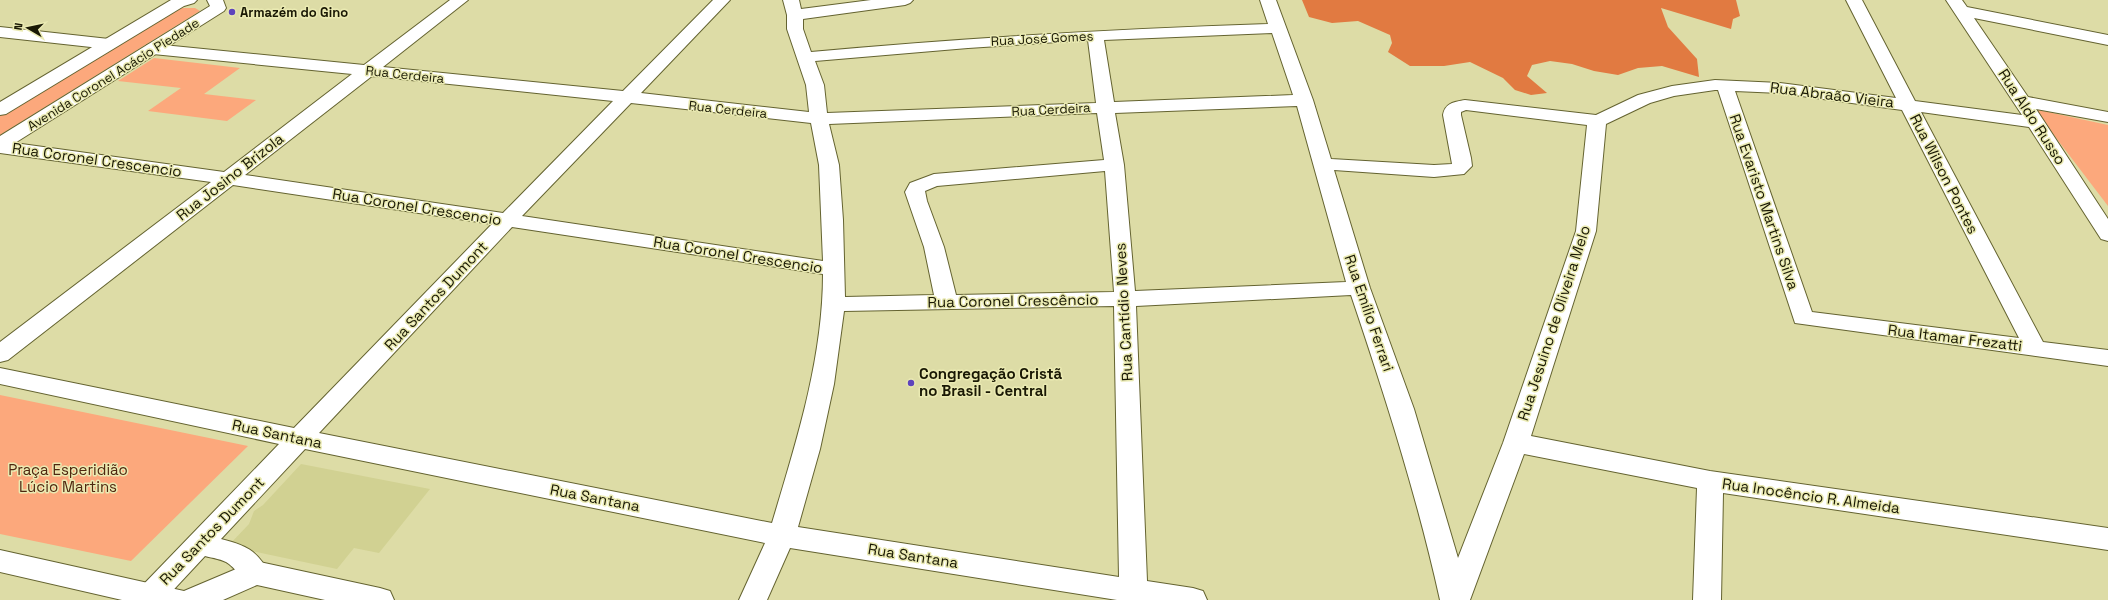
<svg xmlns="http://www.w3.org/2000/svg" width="2108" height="600" font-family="'Space Grotesk',sans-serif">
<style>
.built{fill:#d1d192}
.green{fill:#fca87c}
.forest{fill:#e17a41}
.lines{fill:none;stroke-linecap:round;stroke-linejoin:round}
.minor-casing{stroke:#646330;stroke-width:2}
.major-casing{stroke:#646330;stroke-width:2}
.minor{fill:#fff;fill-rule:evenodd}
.major{fill:#fff;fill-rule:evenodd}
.poi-dot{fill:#5e44bc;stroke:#eaeab2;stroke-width:1.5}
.labels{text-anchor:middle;stroke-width:3;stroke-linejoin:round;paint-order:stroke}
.far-poi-label{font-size:13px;font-weight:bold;fill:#191804;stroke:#eaeab2;text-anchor:start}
.far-street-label{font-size:13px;fill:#191804;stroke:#eaeab2}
.street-label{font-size:15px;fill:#191804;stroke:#eaeab2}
.poi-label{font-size:15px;font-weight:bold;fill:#191804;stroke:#eaeab2;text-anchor:start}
.park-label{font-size:15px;fill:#4f260f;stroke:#eaeab2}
</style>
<rect width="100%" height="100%" fill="#dddca6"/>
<!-- built -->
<polygon class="built" points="301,464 430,489 379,553 354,548 337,569 228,546 249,524 254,511 263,505"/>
<!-- green -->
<g class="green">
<polygon points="182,8 195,8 200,11 0,135 0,116 170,14"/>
<polygon points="154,58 240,68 204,94 256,100 227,121 148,111 181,88 118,81"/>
<polygon points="2034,109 2108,125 2108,206"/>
<polygon points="0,395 248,446 131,561 0,534"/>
</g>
<!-- forest -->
<polygon class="forest" points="1302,0 1736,0 1740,16 1733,19 1731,29 1661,8 1668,27 1697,59 1699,77 1662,66 1638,68 1618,75 1594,71 1572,64 1550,61 1532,65 1527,76 1547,93 1531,95 1515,90 1503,78 1470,62 1444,66 1410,66 1388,52 1392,43 1390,35 1358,21 1332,23 1309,17"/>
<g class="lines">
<!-- minor casing -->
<g class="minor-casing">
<g id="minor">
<path d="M450,0H468L383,67L623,91L713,0H730L641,93L809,112L806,85L787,29V15L783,0H799L801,9L871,0H913L910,3L905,5L803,19V29L811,52C964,38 1116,29 1268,24L1260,0H1276L1313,100L1331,159L1434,165L1452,164L1443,115C1445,103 1454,102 1465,100L1596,115L1638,95L1672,86L1715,80L1780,83L1896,98L1846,0H1862L1915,101L2022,115L1946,0H1962L1967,7L2108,35V45L1974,18L2028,97L2108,112V122L2036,109L2108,219V241L2101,239L2029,127L1921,112L2043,342L2108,350V366L1795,323L1718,90H1715L1674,96L1650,103L1606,124L1596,231L1531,436L1710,471L2108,528V550L1723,493L1721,600H1693L1697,488L1524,454L1470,600H1440C1417,496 1385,396 1351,295L1136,306L1147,581L1193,588L1203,591L1207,600H1117L790,548L767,600H739L765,543L305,449L221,539C245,545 257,550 269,573L265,581C243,589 243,575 229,564C223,559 212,558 205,556L164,600H139L137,595L141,587L279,444L0,384V368L294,428L492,224L233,185L8,360L0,362V342L211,182L0,153V141L224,172L352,74L153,54L147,53L145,49L147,45L153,44L364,65ZM1272,33L1293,95L1114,102L1104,40ZM1088,40L1096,103L827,113L824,85L815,61L968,48ZM372,76L613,101L503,213L245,175ZM1735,91L1780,93L1902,110L2019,338L1812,312ZM631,103L811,123L819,165L823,261L522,216ZM1297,106L1346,282L1135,291L1124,165L1115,113ZM1466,110L1587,125L1576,231L1503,443L1458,558L1414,409L1370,288L1334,170L1434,177L1464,174L1472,166L1471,158L1461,115V112ZM1097,113L1104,160L934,174L910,183L905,192L924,247L934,295L845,297L843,220L839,165L829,124ZM1105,171L1114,292L956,295L944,247L927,201L925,191L937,186ZM512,227L823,274C823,359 796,443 772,523L319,433ZM1114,306L1119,577L798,527L820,449L834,384L844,311Z"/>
<polygon points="0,27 109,39 115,41 117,44 115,47 109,49 0,37"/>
</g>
</g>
<!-- major casing -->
<g class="major-casing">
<g id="major">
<polygon points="171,0 197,0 194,3 184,6 6,114 0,115 0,102"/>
<polygon points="207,0 223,0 226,8 224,11 7,148 0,150 0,136 210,6"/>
<polygon points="0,550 184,591 255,561 380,588 390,591 394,600 325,600 257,585 223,600 122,600 0,572"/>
</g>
</g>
<!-- minor -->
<use href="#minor" class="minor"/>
<!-- major -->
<use href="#major" class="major"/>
</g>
<!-- markers -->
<g class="poi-dot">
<circle cx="232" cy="12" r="4"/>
<circle cx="911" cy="383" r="4"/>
</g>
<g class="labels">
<!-- far-poi labels -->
<g class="far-poi-label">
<text x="240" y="17">Armazém do Gino</text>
</g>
<!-- far-street labels -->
<g class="far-street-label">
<text transform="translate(1042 38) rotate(-3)" y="5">Rua José Gomes</text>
<text transform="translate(113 74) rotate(-32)" y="5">Avenida Coronel Acácio Piedade</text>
<text transform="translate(405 74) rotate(6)" y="5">Rua Cerdeira</text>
<text transform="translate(728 109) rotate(6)" y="5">Rua Cerdeira</text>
<text transform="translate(1051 109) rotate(-3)" y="5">Rua Cerdeira</text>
</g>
<!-- street labels -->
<g class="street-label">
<text transform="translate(1832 95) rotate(7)" y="5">Rua Abraão Vieira</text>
<text transform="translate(2032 117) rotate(57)" y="5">Rua Aldo Russo</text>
<text transform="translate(97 160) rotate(8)" y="5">Rua Coronel Crescencio</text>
<text transform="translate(1944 174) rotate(63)" y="5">Rua Wilson Pontes</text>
<text transform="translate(230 177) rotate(-38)" y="5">Rua Josino Brizola</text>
<text transform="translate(1764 202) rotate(71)" y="5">Rua Evaristo Martins Silva</text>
<text transform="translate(417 207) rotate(9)" y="5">Rua Coronel Crescencio</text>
<text transform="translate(738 255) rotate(9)" y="5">Rua Coronel Crescencio</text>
<text transform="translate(436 296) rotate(-47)" y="5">Rua Santos Dumont</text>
<text transform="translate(1013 301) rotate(-1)" y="5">Rua Coronel Crescêncio</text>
<text transform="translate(1124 312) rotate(-93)" y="5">Rua Cantídio Neves</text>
<text transform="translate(1369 313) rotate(71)" y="5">Rua Emílio Ferrari</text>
<text transform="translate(1554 323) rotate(-72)" y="5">Rua Jesuino de Oliveira Melo</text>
<text transform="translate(1955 338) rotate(7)" y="5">Rua Itamar Frezatti</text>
<text transform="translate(277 434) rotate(12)" y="5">Rua Santana</text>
<text transform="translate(1811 496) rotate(8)" y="5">Rua Inocêncio R. Almeida</text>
<text transform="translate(595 498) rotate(11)" y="5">Rua Santana</text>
<text transform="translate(212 531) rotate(-46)" y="5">Rua Santos Dumont</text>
<text transform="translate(913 556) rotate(9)" y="5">Rua Santana</text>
</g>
<!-- poi labels -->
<g class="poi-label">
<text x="919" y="379">Congregação Cristã<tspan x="919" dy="17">no Brasil - Central</tspan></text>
</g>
<!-- park labels -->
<g class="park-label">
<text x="68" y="475">Praça Esperidião<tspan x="68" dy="17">Lúcio Martins</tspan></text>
</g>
</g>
<!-- north arrow -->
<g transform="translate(28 28) rotate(279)" stroke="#eaeab2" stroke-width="3" paint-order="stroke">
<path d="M0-3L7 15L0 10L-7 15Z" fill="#191804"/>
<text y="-6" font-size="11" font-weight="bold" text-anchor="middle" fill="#191804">N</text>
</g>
</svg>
